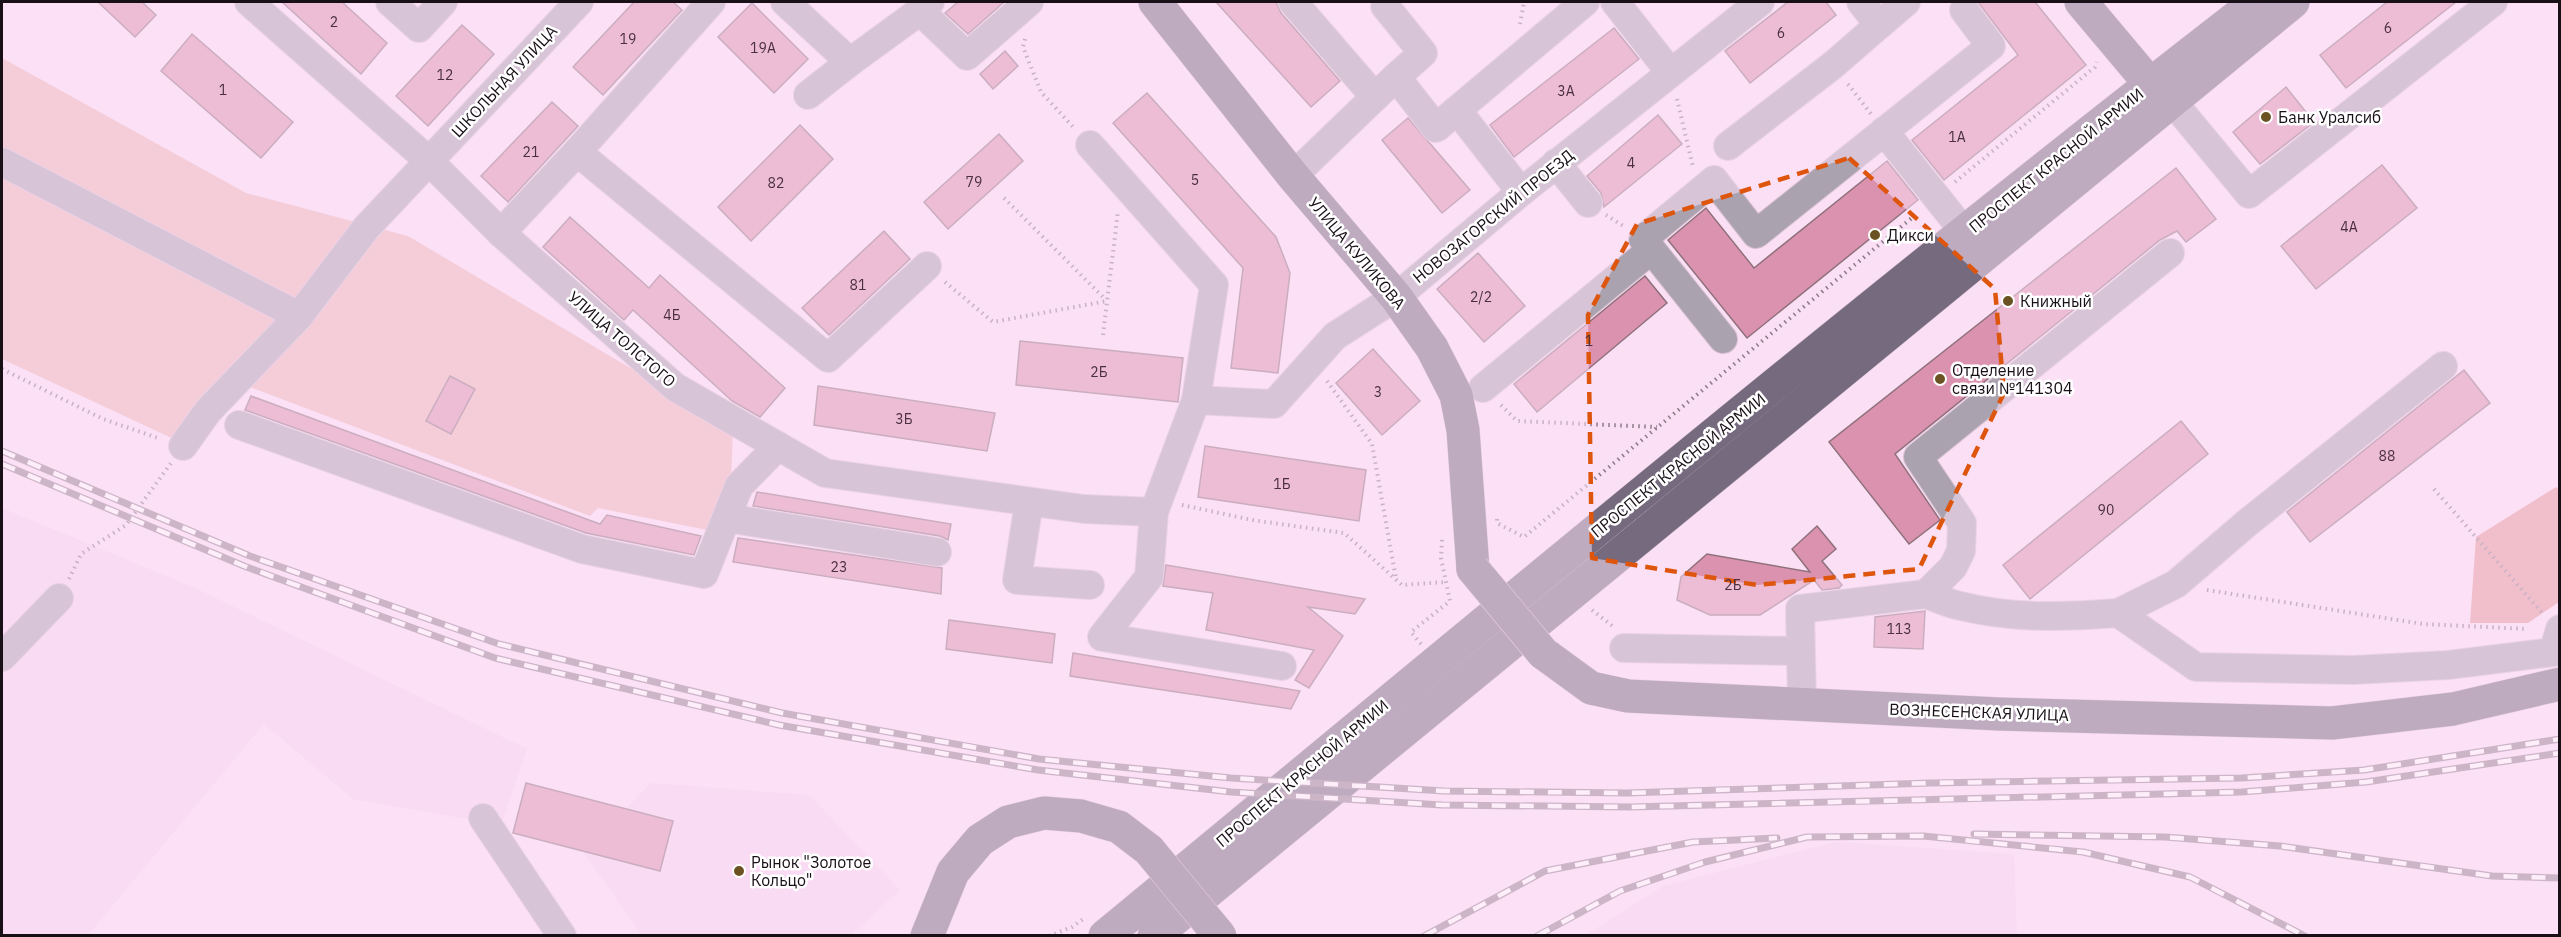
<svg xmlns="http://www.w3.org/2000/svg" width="2561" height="937" font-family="'IBM Plex Sans',sans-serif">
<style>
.built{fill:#f7d5f0}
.green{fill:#eab6b7}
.forest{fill:#e4969a}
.building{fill:#db92ae;stroke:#8f717c;stroke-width:1.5}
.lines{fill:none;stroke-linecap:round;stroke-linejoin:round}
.minor-casing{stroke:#d7bfd1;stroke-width:30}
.major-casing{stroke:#d7bfd1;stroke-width:34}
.path{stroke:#8c7a88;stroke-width:4;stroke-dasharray:1.5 4.5;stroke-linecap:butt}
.minor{stroke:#aaa3af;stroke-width:28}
.major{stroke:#766a7f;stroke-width:33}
.rail-casing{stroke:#948190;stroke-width:7}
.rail{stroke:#fff;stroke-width:4.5;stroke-dasharray:14;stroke-linecap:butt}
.major-bridge-casing{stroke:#d7bfd1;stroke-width:34;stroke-linecap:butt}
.major-bridge{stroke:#766a7f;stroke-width:33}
.marked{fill:none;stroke:#de550d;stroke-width:4.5;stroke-dasharray:12 8;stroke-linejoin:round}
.poi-dot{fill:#6a5223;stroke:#fff;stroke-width:2}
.labels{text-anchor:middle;stroke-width:5;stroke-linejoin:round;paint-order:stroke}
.number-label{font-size:14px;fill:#4a303d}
.street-label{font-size:16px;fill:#191017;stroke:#fff}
.poi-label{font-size:16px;fill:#191017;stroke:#fff;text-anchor:start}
</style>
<rect width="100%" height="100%" fill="#fbe0f5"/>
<!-- built -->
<g class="built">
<polygon points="2,508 193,587 527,749 501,825 353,799 264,724 88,935 2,935"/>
<polygon points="651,783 809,795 900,890 851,935 642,935 584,853"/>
<polygon points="1836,842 2014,854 2017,935 1586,935 1663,886"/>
</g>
<!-- green -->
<polygon class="green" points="2,58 246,193 408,236 733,429 730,504 707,530 598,508 590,516 229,379 178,441 2,359"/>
<!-- forest -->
<polygon class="forest" points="2556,487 2560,490 2559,602 2528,623 2470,623 2476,537"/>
<!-- building -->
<g class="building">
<polygon points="98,2 142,2 156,15 135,37"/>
<polygon points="282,2 342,2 387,43 361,74"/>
<polygon points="634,2 673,2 682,10 603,95 573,67"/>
<polygon points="958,2 1004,2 968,34 945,13"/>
<polygon points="1216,2 1276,2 1281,13 1340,81 1311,107"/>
<polygon points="1788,2 1826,2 1836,15 1750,83 1725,51"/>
<polygon points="1978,2 2035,2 2086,65 1944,180 1912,140 2018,55"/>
<polygon points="2387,2 2456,2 2346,88 2320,55"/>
<polygon points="752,3 808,59 774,93 718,37"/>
<polygon points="462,25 494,54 428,126 396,96"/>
<polygon points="1614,28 1639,59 1514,157 1490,125"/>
<polygon points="192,34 293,122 261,158 161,71"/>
<polygon points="1005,51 1018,66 993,89 980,74"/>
<polygon points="2286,87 2314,122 2260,164 2233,132"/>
<polygon points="1147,93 1276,237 1290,273 1278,373 1231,368 1243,268 1113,123"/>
<polygon points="552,102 578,126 508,202 481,176"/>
<polygon points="1658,115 1682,144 1604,207 1601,193 1587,176"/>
<polygon points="1408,118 1470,190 1442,213 1382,140"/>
<polygon points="800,125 833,159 751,241 718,207"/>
<polygon points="999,134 1023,161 948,229 924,202"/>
<polygon points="1887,161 1918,200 1747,338 1668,240 1706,208 1754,268"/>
<polygon points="2382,165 2417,208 2316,289 2281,246"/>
<polygon points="2176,168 2216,219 2186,242 2177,231 2160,240 1895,454 1940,520 1909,544 1829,442"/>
<polygon points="570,217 649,288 660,275 785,388 760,417 732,401 633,310 624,320 543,247"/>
<polygon points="884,231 910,259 829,335 802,308"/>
<polygon points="1478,253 1525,306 1484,342 1437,289"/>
<polygon points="1645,276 1667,303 1537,412 1514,384"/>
<polygon points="1020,341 1183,358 1178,402 1016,385"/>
<polygon points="1373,349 1420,401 1382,435 1336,383"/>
<polygon points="2464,370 2490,403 2310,542 2287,512"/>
<polygon points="450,376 475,389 451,434 426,421"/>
<polygon points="818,386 995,413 987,451 814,425"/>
<polygon points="251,396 600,524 607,515 701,536 694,555 586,533 245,410"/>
<polygon points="2181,421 2208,454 2030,599 2003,565"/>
<polygon points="1205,446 1366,470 1359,521 1198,497"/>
<polygon points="757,492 951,524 948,540 940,536 753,506"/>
<polygon points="1817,526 1836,549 1822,561 1842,585 1839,588 1822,590 1814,580 1760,615 1710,615 1677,600 1681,577 1707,554 1810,572 1792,549"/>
<polygon points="738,538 942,568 941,594 733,562"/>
<polygon points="1166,565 1365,599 1355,614 1308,607 1343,636 1309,688 1295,680 1314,650 1206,630 1213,593 1163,586"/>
<polygon points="1925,611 1923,649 1874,647 1875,617"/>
<polygon points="949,620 1055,634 1052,663 946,649"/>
<polygon points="1073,653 1300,691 1291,709 1070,676"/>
<polygon points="526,783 673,821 660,871 513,833"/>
</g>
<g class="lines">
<!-- minor casing -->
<g class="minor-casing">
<g id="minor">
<polyline points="249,2 429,161 501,233 675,387 825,473 1084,509 1154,512"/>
<polyline points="390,2 419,28 443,2"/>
<polyline points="785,2 850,62 920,11"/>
<polyline points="930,2 920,11 967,56 1029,2"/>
<polyline points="1615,2 1670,72"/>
<polyline points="1861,2 1879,25 1906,2"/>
<polyline points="1385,6 1423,53 1396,77"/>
<polyline points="808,95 850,62"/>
<polyline points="1375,97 1396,77 1436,128 1457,110"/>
<polyline points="2172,101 2249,194 2493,2"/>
<polyline points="1884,131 1965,233"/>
<polyline points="1090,145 1214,285 1196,400"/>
<polyline points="1728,146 1833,65 1879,25"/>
<polyline points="577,152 711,2"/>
<polyline points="2,162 299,316"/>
<polyline points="1556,163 1588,203"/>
<polyline points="1293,176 1375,97 1293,2"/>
<polyline points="1521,192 1457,110 1585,2"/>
<polyline points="501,233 577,152 828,358 927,266"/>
<polyline points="1723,339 1643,239 1714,180 1756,234 1991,46 1964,10"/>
<polyline points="2443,366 2247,523 2176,584 2118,613 2196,667 2353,670 2448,665 2553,652 2560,629"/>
<polyline points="1483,388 1651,250"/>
<polyline points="239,425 582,549 704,574 739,486 778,446"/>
<polyline points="183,446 208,411 299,316 366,228 579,2"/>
<polyline points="1029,502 1017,580 1090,585"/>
<polyline points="727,518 937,552"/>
<path d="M1926,594C1937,598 1949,604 1961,606C2012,619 2066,617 2118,613"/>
<polyline points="1624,648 1800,651"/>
<polyline points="2,657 59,598"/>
<polyline points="1282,666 1102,637 1149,577 1154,512 1196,400 1274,404 1335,336 1396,297 1521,192 1760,2"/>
<polyline points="1802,704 1800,609 1926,594 1953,567 1961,551 1962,523 1918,457 2170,253"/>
<polyline points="483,818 562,936"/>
</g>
</g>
<!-- major casing -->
<g class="major-casing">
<g id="major">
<polyline points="1155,2 1293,176 1396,297 1432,348 1456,395 1463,430 1473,569"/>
<polyline points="2081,2 2150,84"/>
<polyline points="1543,653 1591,688 1628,696 1999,714 2332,723 2453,709 2560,684"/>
<polyline points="927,936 953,872 980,840 1008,822 1044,813 1081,816 1119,827 1149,850"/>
<path d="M1105,936C1486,621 1866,304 2256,2"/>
<polyline points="1154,936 2293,2"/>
</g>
</g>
<!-- path -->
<g class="path">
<polyline points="1520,24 1524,2"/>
<polyline points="1025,39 1023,47 1041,92 1075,129"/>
<polyline points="1848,84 1871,114"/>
<polyline points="1677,99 1693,167"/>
<polyline points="1955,182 2095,67 2097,62"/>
<polyline points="1004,198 1106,300"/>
<polyline points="1606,215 1625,227"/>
<polyline points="945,282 993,322 1107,301"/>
<polyline points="1103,335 1118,211"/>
<polyline points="2,369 103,419 161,439"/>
<polyline points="1327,381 1372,444 1396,579"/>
<polyline points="1501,405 1517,421 1657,427"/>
<polyline points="2434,489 2543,614"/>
<polyline points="1182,505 1252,520 1344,533 1402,585 1446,582"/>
<polyline points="1497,519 1497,523 1524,537 1919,212"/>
<polyline points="69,579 81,554 126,525 171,463"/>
<polyline points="2207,590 2423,624 2527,629"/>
<polyline points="1592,610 1615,628"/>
<polyline points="1421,644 1411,632 1450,601 1441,558 1442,539"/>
<polyline points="1049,936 1072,927 1086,917"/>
</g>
<!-- minor -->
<use href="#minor" class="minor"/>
<!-- major -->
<use href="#major" class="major"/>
<!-- rail casing -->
<g class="rail-casing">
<g id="rail">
<polyline points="2,451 250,556 499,644 782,713 1039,759 1231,778 1444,791 1627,793 1930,783 2242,778 2364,770 2560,739"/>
<polyline points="2,464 244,566 495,658 779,725 1038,770 1231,792 1442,805 1630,807 2242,792 2366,782 2560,753"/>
<polyline points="1974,834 2165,837 2280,846 2492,876 2560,878"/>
<polyline points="1424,936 1545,871 1693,842 1777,838"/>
<polyline points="1537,936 1620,891 1705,862 1807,837 1923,836 2083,852 2190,877 2305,936"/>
</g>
</g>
<!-- rail -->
<use href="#rail" class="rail"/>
<!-- major-bridge casing -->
<g class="major-bridge-casing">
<g id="major-bridge">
<polyline points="1473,569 1543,653"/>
<polyline points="1149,850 1220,936"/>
</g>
</g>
<!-- major-bridge -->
<use href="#major-bridge" class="major-bridge"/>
</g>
<!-- marked area -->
<path d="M0 0H2561V937H0ZM1849,158L1995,289L2004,393L1919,569L1757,585L1592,558L1588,315L1637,224Z" fill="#fbe0f5" fill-opacity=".55" fill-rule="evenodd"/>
<path class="marked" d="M1849,158L1995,289L2004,393L1919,569L1757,585L1592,558L1588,315L1637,224Z"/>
<!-- markers -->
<g class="poi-dot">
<circle cx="2266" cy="117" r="6"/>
<circle cx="1875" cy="235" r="6"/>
<circle cx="2008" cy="301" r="6"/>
<circle cx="1940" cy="379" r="6"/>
<circle cx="739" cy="871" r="6"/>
</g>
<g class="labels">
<!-- number labels -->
<g class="number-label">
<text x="334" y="27">2</text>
<text x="2388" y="33">6</text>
<text x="1781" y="38">6</text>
<text x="628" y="44">19</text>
<text x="763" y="53">19А</text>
<text x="445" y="80">12</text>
<text x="223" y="95">1</text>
<text x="1566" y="96">3А</text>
<text x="1957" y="142">1А</text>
<text x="531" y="157">21</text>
<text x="1631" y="168">4</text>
<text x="1195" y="185">5</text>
<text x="974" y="187">79</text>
<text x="776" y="188">82</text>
<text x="2349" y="232">4А</text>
<text x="858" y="290">81</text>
<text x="1481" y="302">2/2</text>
<text x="672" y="320">4Б</text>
<text x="1589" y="346">1</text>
<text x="1099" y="377">2Б</text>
<text x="1378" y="397">3</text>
<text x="904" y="424">3Б</text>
<text x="2387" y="461">88</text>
<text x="1282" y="489">1Б</text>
<text x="2106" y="515">90</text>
<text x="839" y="572">23</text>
<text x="1733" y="590">2Б</text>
<text x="1899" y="634">113</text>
</g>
<!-- street labels -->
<g class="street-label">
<text transform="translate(504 81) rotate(-47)" y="6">ШКОЛЬНАЯ УЛИЦА</text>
<text transform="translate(2056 160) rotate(-39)" y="6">ПРОСПЕКТ КРАСНОЙ АРМИИ</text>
<text transform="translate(1493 216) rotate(-39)" y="6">НОВОЗАГОРСКИЙ ПРОЕЗД</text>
<text transform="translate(1357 253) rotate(50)" y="6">УЛИЦА КУЛИКОВА</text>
<text transform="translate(622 339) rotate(41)" y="6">УЛИЦА ТОЛСТОГО</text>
<text transform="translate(1678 465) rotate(-39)" y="6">ПРОСПЕКТ КРАСНОЙ АРМИИ</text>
<text transform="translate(1979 712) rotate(2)" y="6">ВОЗНЕСЕНСКАЯ УЛИЦА</text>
<text transform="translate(1302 773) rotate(-40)" y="6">ПРОСПЕКТ КРАСНОЙ АРМИИ</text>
</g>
<!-- poi labels -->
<g class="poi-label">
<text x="2278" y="123">Банк Уралсиб</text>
<text x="1887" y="241">Дикси</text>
<text x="2020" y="307">Книжный</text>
<text x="1952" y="376">Отделение<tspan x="1952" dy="18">связи №141304</tspan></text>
<text x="751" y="868">Рынок "Золотое<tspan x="751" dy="18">Кольцо"</tspan></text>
</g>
</g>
<!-- border -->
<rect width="2561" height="937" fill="none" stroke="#191017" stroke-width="6"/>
</svg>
